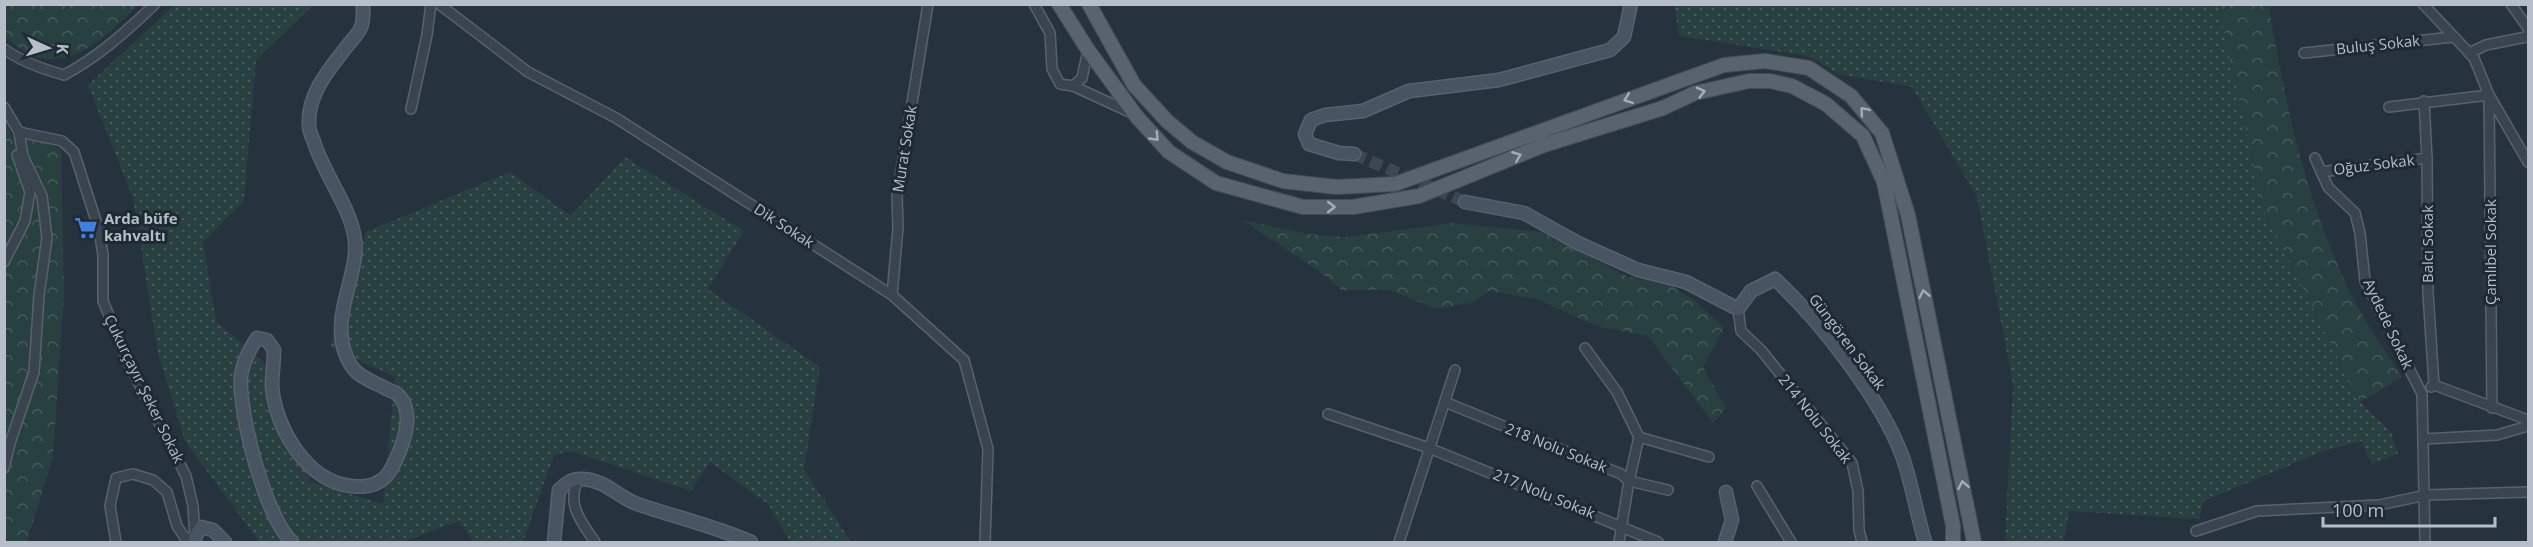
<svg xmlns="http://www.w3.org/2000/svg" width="2533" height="547" font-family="'Open Sans',sans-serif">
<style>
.grass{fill:url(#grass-dots)}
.forest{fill:url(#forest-crowns)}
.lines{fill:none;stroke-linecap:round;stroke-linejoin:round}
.secondary-tunnel{stroke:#3c4753;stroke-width:12;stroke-dasharray:12 6;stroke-linecap:butt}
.street-casing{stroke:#58626c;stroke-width:12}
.secondary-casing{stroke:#58626c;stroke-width:15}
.primary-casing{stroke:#434d57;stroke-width:16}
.street{stroke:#3a444e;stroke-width:9}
.secondary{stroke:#485461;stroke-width:12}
.primary{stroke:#58636e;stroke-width:14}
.oneway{stroke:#a3adb7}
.labels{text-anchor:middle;stroke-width:6;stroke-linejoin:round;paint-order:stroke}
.street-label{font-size:15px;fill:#b6bfc9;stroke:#1f2933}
.poi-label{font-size:15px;font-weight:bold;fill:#b6bfc9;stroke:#1f2933;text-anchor:start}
</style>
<defs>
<pattern id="grass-dots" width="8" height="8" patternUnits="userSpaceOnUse" patternTransform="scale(1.5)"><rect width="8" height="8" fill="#294040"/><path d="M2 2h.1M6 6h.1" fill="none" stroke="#465a5a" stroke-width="1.8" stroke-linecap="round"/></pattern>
<pattern id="forest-crowns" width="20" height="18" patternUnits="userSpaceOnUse" patternTransform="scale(1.5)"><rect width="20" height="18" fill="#294040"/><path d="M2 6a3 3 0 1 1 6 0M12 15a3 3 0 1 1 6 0" fill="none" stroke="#465a5a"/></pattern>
</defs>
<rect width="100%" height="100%" fill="#26323e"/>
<!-- grass -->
<g class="grass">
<polygon points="174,5 313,5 256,60 244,200 203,242 216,321 264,362 310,482 383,504 395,377 330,347 366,232 510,172 571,216 625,157 744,231 708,289 820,367 804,469 851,542 790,542 768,504 710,462 691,491 571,451 554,455 523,542 474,542 459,521 403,542 259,542 185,441 158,353 133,198 88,85"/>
<polygon points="1674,5 2218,5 2264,211 2360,402 2391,432 2398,454 2371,464 2362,441 2326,450 2204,501 2199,519 2069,511 2064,542 2005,542 2013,384 1977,197 1912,87 1838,74 1809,56 1679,36"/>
</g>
<!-- forest -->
<g class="forest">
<path d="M4,5L5,4L139,5C112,30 73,73 32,55C22,51 13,43 5,37Z"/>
<path d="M2218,5H2271L2270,13C2286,108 2307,203 2349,290C2363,320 2384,349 2402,377L2360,402L2264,211Z"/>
<polygon points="4,119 12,136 49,143 61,150 64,294 53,457 27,542 5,542"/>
<path d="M1243,220L1307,234L1347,237L1453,223L1542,232L1626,276L1671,286L1695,301L1724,328L1703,367L1726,408L1713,423L1648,336L1596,326L1537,299L1489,291L1471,303L1437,309L1389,290H1342C1311,263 1276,244 1243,220Z"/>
</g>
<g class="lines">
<!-- secondary-tunnel -->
<polyline class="secondary-tunnel" points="1354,154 1465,202"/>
<!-- street casing -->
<g class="street-casing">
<g id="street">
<polyline points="439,4 528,72 616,118 892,295 964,360 988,449 985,542"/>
<polyline points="1034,4 1050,33 1052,69 1060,84 1073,86 1134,114"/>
<polyline points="2423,4 2474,58 2489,95 2528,162"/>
<polyline points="2511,4 2528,28"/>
<path d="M4,49C22,62 42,69 64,75C98,57 127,31 155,4"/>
<polyline points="2304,53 2453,37"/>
<polyline points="2469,53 2486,45 2526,37 2528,34"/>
<polyline points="1073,86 1082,78 1088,50"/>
<polyline points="2424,101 2427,158 2428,293 2434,385"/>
<polyline points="4,107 19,132 23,156 42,196 47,238 39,295 34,372 10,443 4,468"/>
<polyline points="2389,107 2489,95 2492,408"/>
<polyline points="411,109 427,35 431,4"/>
<polyline points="19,132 62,141 74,152 99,230 103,255 103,301 129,364 186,476 193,506 195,537 185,538 177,526 167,492 153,480 133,474 116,478 110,506 116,542"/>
<polyline points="2315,158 2328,187 2355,213 2360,233 2365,281 2422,394 2425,542"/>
<polyline points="2321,172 2427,158"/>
<polyline points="4,262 25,221 30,192 17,155"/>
<polyline points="892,295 898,228 897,196 928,4"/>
<polyline points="1738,309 1741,331 1761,350 1852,463 1858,491 1859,530 1862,542"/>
<polyline points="1585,348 1617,392 1639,437 1629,481 1619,542"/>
<polyline points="2431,387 2434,385 2528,420"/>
<polyline points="1445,402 1621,474 1629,481 1668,490"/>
<polyline points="1328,414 1429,448 1658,542"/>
<polyline points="1639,437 1709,457"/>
<polyline points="2424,439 2497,435 2528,426"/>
<path d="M579,479C565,503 582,523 595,542"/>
<polyline points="1757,486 1791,542"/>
<polyline points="2196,531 2257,511 2379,505 2426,495 2528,492"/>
<polyline points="1399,542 1455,370"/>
</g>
</g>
<!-- secondary casing -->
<g class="secondary-casing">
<g id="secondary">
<polyline points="1354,154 1339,153 1309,144 1305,134 1311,120 1325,115 1363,111 1409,91 1499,80 1610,50 1624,37 1631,4"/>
<path d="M1465,202L1524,213L1578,243L1638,270L1686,282L1738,309L1751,291L1775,279C1820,321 1882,400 1903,458C1912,485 1917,515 1925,542"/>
<polyline points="195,542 195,537 201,527 213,530 225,542"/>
<path d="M292,542C266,518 238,413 241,376C243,362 249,350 257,338L267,340L274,350C274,362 272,374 272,386C275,427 306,481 351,486C366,488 381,485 390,471C401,452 418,412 397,394C394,392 389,390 385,388C363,377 352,375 344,350C332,309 362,270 354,234C348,204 324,174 314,142C312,137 309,131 309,125C307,94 330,68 348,45C352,40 359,33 361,27C364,21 363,11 363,4"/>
<path d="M554,542L559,490C567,483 572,478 583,479C605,480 618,497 637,504C675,517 714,526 751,542"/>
<polyline points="1725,542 1732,520 1726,492"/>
</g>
</g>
<!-- primary casing -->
<g class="primary-casing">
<g id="primary">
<polyline points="1059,4 1088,50 1137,117 1169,152 1216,183 1303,207 1353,207 1419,196 1544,145 1663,108 1695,93 1749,81 1770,81 1792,86 1826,104 1863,136 1884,182 1953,526 1953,542"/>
<polyline points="1089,4 1134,85 1167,121 1192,142 1227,162 1283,181 1336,187 1395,184 1724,65 1765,61 1809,68 1851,96 1882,133 1908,215 1974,542"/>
</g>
</g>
<!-- street -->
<use href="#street" class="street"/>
<!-- secondary -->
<use href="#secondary" class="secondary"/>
<!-- primary -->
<use href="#primary" class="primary"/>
</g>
<!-- one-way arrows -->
<defs><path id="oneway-chevron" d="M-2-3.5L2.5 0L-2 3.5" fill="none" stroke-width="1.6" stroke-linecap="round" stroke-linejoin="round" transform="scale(1.5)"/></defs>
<g class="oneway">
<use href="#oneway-chevron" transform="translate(1701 92) rotate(-15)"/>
<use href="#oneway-chevron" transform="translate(1628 99) rotate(159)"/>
<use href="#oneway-chevron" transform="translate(1864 111) rotate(-130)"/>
<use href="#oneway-chevron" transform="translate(1155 137) rotate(46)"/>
<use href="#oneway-chevron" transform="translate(1517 156) rotate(-22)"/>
<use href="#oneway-chevron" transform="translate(1331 207)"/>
<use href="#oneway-chevron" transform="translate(1924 294) rotate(-101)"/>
<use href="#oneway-chevron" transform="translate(1963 485) rotate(-101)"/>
</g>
<!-- icons -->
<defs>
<g id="supermarket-bare" transform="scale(1.8)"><path d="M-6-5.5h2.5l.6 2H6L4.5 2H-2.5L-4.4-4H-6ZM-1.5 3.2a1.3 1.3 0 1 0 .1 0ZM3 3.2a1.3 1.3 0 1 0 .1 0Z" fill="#3f7fe0" stroke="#1f2933" stroke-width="2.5" paint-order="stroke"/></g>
</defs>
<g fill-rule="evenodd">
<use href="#supermarket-bare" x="86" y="228"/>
</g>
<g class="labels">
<!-- street labels -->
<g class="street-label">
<text transform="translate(2378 45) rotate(-6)" y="5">Buluş Sokak</text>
<text transform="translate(905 149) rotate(-81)" y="5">Murat Sokak</text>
<text transform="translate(2374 165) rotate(-7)" y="5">Oğuz Sokak</text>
<text transform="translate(784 226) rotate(33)" y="5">Dik Sokak</text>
<text transform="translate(2428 244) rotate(-90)" y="5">Balcı Sokak</text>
<text transform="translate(2491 252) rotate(-90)" y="5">Çamlıbel Sokak</text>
<text transform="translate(2388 324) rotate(65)" y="5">Aydede Sokak</text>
<text transform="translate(1847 342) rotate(53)" y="5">Güngören Sokak</text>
<text transform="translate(144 389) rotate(64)" y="5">Çukurçayır Şeker Sokak</text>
<text transform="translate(1815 419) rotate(52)" y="5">214 Nolu Sokak</text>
<text transform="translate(1556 448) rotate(22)" y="5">218 Nolu Sokak</text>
<text transform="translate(1544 494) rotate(22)" y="5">217 Nolu Sokak</text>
</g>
<!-- poi labels -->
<g class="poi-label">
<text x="104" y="224">Arda büfe<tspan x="104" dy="17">kahvaltı</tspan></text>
</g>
</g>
<!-- border -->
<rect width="2533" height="547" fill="none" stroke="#b6bfc9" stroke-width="12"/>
<!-- north arrow -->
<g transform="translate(48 48) rotate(94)" stroke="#1f2933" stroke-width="4.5" paint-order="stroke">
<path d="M0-4.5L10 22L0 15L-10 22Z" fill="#b6bfc9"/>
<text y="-9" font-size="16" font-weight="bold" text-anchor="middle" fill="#b6bfc9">K</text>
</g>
<!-- scale -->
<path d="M2323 517v9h172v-9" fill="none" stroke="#b6bfc9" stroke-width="3"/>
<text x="2332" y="517" font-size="18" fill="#b6bfc9" stroke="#1f2933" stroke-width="4.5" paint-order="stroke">100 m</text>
</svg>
